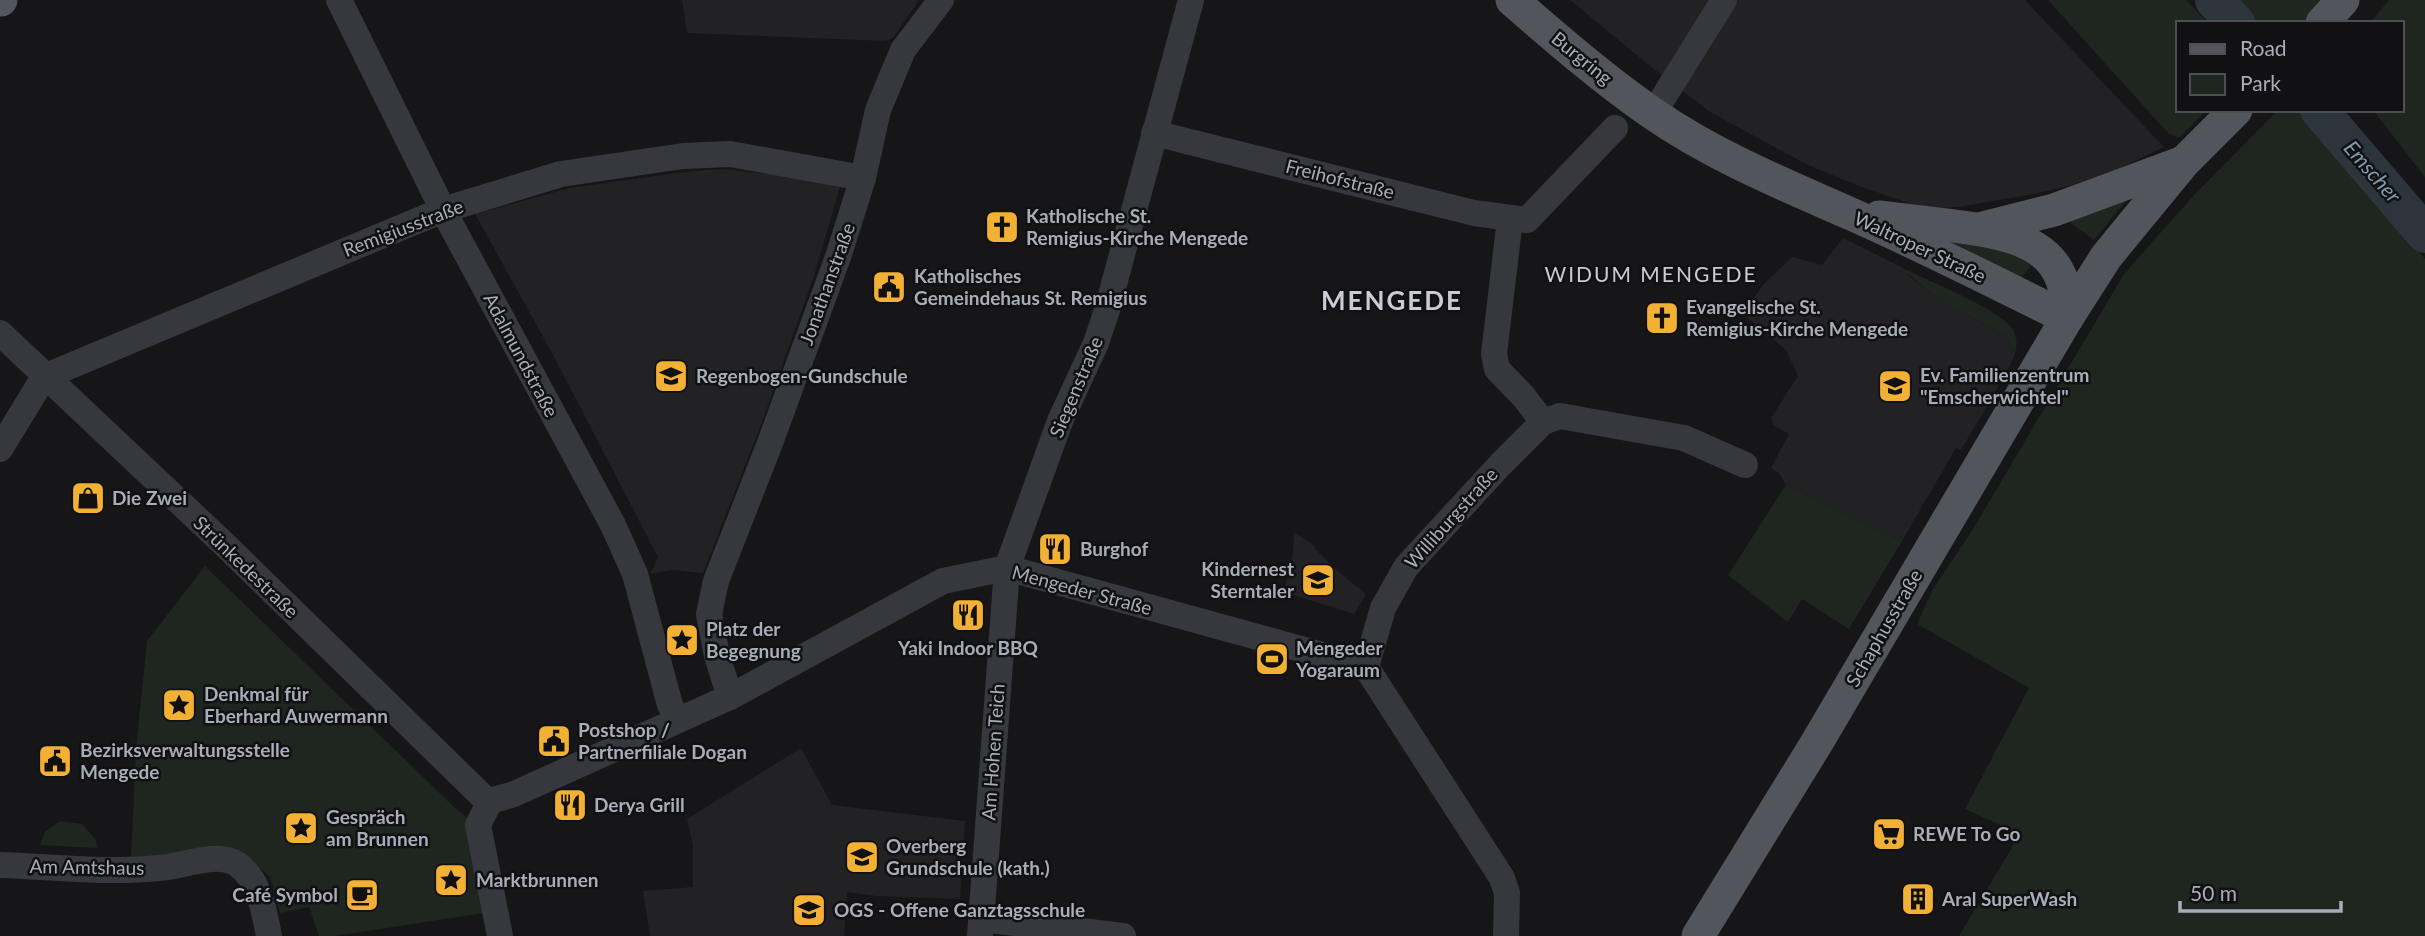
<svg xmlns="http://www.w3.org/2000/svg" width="2425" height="936" font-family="Lato,sans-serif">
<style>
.built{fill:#222225}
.green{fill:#1e261f}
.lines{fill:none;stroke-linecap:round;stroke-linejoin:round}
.river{stroke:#2c353c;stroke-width:38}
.minor{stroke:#37383d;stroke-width:26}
.major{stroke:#53555c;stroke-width:33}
.labels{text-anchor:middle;stroke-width:5;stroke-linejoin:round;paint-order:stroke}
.street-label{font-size:19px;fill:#a8adb8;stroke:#111113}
.poi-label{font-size:19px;font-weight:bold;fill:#a8adb8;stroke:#111113;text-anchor:start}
.water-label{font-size:21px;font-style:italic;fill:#7f9bb3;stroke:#111113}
.neighbourhood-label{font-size:21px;letter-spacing:2px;fill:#c9ccd4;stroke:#111113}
.district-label{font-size:26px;font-weight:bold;letter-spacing:2px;fill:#c9ccd4;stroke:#111113}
</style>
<rect width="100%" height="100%" fill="#161618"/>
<!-- built -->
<g class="built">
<polygon points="682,0 919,0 893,38 885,41 687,33"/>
<polygon points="1570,0 2025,0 2164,147 2119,168 2072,185 2034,194 1958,207 1926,209 1859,186 1806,164 1710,112 1650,66"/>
<polygon points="722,169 776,175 840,187 814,276 761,425 703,573 672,570 650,574 658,557 552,353 475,214 570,188 684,172"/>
<polygon points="1843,238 1909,271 1908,275 1937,298 2007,337 2013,349 2011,363 1993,396 1961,450 1956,448 1902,541 1786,485 1779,473 1771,468 1789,434 1773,425 1771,418 1798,376 1786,350 1743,314 1763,285 1792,257 1822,265"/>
<polygon points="1294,532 1315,546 1314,548 1335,569 1366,594 1354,614 1284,592 1293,553"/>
<polygon points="801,748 832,805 965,821 960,899 877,896 847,892 844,936 650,936 643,891 693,887 693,845 687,819"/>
</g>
<!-- green -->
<g class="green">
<polygon points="2048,0 2186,0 2208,23 2178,23 2178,110 2207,110 2179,138 2169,134"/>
<polygon points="2214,0 2343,0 2322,23 2236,23"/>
<polygon points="2389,0 2425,0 2425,177 2373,110 2402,110 2402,23 2370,23"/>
<polygon points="2278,110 2308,110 2425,259 2425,936 1959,936 2020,834 1965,809 2029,688 1917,624 1933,589 1970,534 2124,274 2195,194"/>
<polygon points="2129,197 2094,240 2060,215"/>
<polygon points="1936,235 2037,259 2018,281"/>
<path d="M1909,271C1933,283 2002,310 2014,331C2019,341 2016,354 2011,363L2013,349L2007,337L1937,298L1908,274Z"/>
<polygon points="1786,485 1902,541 1849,629 1802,599 1788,622 1728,575"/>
<polygon points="205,566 454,807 469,819 484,913 335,936 319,936 309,907 280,913 270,877 241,852 131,860 136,749 147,641"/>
<polygon points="60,821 82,824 96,840 97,848 40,845 45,832"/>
</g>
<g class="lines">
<!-- river -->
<g class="river">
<polyline points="2214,0 2236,23"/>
<polyline points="2319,110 2425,234"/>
</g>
<!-- minor -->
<g class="minor">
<polyline points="339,0 443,210 613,525 635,574 670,705 678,720"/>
<polyline points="1653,114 1724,0"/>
<polyline points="1154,133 1474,213 1527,220 1615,128"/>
<polyline points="1510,219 1494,354 1497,369 1524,397 1543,422"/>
<polyline points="0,333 224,544 482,796 490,801"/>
<polyline points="0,449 44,377 443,210 561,174 683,156 730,154 863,178"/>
<polyline points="1366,667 1383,608 1406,567 1500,465 1543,422 1560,416 1684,438 1745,465"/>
<polyline points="730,697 717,656 709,614 716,581 770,443 838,257 863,178 878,110 903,50 941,0"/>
<polyline points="490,801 514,794 730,697 943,581 1007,568 1366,667 1502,878 1507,893 1506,936"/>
<polyline points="490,801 478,825 500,936"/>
<path d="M0,865C56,867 112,874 168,867C188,864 218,852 237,864C260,880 264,911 269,936"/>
<polyline points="981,919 1123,936"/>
<polyline points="980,936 1007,568 1060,421 1096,343 1107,310 1191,0"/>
</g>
<!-- major -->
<g class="major">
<polyline points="0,0 1,0"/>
<path d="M1512,0C1557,39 1603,79 1652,113C1714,156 1783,184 1851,214C1924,246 1996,283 2067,318"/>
<polyline points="2322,23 2343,0"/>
<path d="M1879,217C1904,220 1929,223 1954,226C2015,234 2070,244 2067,318"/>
<polyline points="1983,228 2054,210 2181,163"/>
<polyline points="1698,936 1816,744 2067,318 2106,257 2128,230 2184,162 2236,110"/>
</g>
</g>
<!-- icons -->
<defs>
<g id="church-square" transform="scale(1.75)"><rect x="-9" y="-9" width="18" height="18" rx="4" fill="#f2b134" stroke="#111113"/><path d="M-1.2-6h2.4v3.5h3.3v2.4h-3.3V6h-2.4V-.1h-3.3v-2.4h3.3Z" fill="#111"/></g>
<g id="civic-square" transform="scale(1.75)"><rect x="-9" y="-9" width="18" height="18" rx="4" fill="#f2b134" stroke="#111113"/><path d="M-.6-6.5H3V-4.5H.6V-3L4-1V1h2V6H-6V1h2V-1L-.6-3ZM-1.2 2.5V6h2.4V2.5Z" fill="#111"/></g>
<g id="school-square" transform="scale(1.75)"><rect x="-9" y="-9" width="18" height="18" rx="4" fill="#f2b134" stroke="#111113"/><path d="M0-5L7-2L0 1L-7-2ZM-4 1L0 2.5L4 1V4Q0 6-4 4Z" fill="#111"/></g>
<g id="shop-square" transform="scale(1.75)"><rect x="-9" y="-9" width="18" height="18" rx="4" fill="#f2b134" stroke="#111113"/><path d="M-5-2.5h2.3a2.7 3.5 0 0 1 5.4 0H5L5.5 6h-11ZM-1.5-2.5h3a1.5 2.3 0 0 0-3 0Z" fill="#111"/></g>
<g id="restaurant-square" transform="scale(1.75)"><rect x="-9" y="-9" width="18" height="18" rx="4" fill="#f2b134" stroke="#111113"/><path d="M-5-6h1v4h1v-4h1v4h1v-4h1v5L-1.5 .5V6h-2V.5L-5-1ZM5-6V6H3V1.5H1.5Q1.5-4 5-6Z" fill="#111"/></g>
<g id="sight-square" transform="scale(1.75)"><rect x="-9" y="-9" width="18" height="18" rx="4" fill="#f2b134" stroke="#111113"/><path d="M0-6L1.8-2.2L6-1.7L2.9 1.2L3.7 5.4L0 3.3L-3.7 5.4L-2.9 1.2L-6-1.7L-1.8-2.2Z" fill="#111"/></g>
<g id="stadium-square" transform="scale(1.75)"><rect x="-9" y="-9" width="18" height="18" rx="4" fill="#f2b134" stroke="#111113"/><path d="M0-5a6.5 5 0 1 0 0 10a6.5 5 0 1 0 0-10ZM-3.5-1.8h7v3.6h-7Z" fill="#111"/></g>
<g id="supermarket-square" transform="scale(1.75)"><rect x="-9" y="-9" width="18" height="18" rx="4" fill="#f2b134" stroke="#111113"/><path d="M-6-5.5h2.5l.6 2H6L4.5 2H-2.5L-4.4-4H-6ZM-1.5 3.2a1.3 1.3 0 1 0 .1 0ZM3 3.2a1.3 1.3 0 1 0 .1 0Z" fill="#111"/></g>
<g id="cafe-square" transform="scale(1.75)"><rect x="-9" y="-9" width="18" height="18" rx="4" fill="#f2b134" stroke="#111113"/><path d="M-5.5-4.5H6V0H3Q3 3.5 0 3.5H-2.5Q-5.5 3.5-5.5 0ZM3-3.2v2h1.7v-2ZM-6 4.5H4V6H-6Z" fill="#111"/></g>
<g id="building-square" transform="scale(1.75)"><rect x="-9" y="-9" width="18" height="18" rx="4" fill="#f2b134" stroke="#111113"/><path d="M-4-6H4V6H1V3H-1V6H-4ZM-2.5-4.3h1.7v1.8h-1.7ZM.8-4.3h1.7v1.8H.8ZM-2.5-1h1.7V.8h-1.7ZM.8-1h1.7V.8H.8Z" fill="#111"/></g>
</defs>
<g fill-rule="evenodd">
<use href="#church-square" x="1002" y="227"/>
<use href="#civic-square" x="889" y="287"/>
<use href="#church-square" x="1662" y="318"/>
<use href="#school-square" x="671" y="376"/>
<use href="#school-square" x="1895" y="386"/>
<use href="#shop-square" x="88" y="498"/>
<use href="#restaurant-square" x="1055" y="549"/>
<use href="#school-square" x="1318" y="580"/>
<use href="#restaurant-square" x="968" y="615"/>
<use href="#sight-square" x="682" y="640"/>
<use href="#stadium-square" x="1272" y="659"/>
<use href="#sight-square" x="179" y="705"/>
<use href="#civic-square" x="554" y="741"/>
<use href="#civic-square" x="55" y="761"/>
<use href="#restaurant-square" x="570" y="805"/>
<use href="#sight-square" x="301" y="828"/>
<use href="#supermarket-square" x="1889" y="834"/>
<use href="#school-square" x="862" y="857"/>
<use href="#sight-square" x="451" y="880"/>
<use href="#cafe-square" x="362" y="895"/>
<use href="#building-square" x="1918" y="899"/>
<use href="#school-square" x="809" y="910"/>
</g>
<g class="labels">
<!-- street labels -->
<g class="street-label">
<text transform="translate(1582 58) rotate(39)" y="7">Burgring</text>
<text transform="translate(1340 179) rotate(14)" y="7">Freihofstraße</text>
<text transform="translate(403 228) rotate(-21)" y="7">Remigiusstraße</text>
<text transform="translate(1920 247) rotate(25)" y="7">Waltroper Straße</text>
<text transform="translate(827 284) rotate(-70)" y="7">Jonathanstraße</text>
<text transform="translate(521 355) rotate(62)" y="7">Adalmundstraße</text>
<text transform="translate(1076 387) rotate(-67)" y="7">Siegenstraße</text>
<text transform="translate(1451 518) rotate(-48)" y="7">Williburgstraße</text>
<text transform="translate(246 567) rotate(44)" y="7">Strünkedestraße</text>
<text transform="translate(1082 590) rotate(15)" y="7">Mengeder Straße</text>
<text transform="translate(1884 628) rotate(-60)" y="7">Schaphusstraße</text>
<text transform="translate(993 752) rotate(-86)" y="7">Am Hohen Teich</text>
<text transform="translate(87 867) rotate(1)" y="7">Am Amtshaus</text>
</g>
<!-- poi labels -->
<g class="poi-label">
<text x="1026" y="223">Katholische St.<tspan x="1026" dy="22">Remigius-Kirche Mengede</tspan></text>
<text x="914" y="283">Katholisches<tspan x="914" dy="22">Gemeindehaus St. Remigius</tspan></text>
<text x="1686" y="314">Evangelische St.<tspan x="1686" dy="22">Remigius-Kirche Mengede</tspan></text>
<text x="1920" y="382">Ev. Familienzentrum<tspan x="1920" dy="22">"Emscherwichtel"</tspan></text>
<text x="696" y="383">Regenbogen-Gundschule</text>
<text x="112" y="505">Die Zwei</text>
<text x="1080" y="556">Burghof</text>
<text x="1294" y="576" text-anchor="end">Kindernest<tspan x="1294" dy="22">Sterntaler</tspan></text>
<text x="706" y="636">Platz der<tspan x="706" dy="22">Begegnung</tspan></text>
<text x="968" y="655" text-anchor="middle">Yaki Indoor BBQ</text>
<text x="1296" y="655">Mengeder<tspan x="1296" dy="22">Yogaraum</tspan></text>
<text x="204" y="701">Denkmal für<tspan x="204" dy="22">Eberhard Auwermann</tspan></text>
<text x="578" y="737">Postshop /<tspan x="578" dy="22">Partnerfiliale Dogan</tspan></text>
<text x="80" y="757">Bezirksverwaltungsstelle<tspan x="80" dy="22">Mengede</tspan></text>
<text x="594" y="812">Derya Grill</text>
<text x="326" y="824">Gespräch<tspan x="326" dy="22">am Brunnen</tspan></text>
<text x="1913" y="841">REWE To Go</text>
<text x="886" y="853">Overberg<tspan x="886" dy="22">Grundschule (kath.)</tspan></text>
<text x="476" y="887">Marktbrunnen</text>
<text x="338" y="902" text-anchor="end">Café Symbol</text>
<text x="1942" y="906">Aral SuperWash</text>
<text x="834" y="917">OGS - Offene Ganztagsschule</text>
</g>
<!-- water labels -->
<g class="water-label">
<text transform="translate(2372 172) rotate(49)" y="7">Emscher</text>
</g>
<!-- neighbourhood labels -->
<g class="neighbourhood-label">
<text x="1651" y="282">WIDUM MENGEDE</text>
</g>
<!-- district labels -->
<g class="district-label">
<text x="1392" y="310">MENGEDE</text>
</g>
</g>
<!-- legend -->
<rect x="2176" y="21" width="228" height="91" fill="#111113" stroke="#4d4f55" stroke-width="2"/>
<rect x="2190" y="44" width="35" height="10" fill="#53555c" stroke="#4d4f55" stroke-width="2"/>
<text x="2240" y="56" font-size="21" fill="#a8adb8">Road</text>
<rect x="2190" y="74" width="35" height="21" fill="#1e261f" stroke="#4d4f55" stroke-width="2"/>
<text x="2240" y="91" font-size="21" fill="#a8adb8">Park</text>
<!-- scale -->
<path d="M2180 901v10h161v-10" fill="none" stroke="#a8adb8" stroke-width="3.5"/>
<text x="2190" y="901" font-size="21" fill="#a8adb8" stroke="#111113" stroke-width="5" paint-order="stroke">50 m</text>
</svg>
